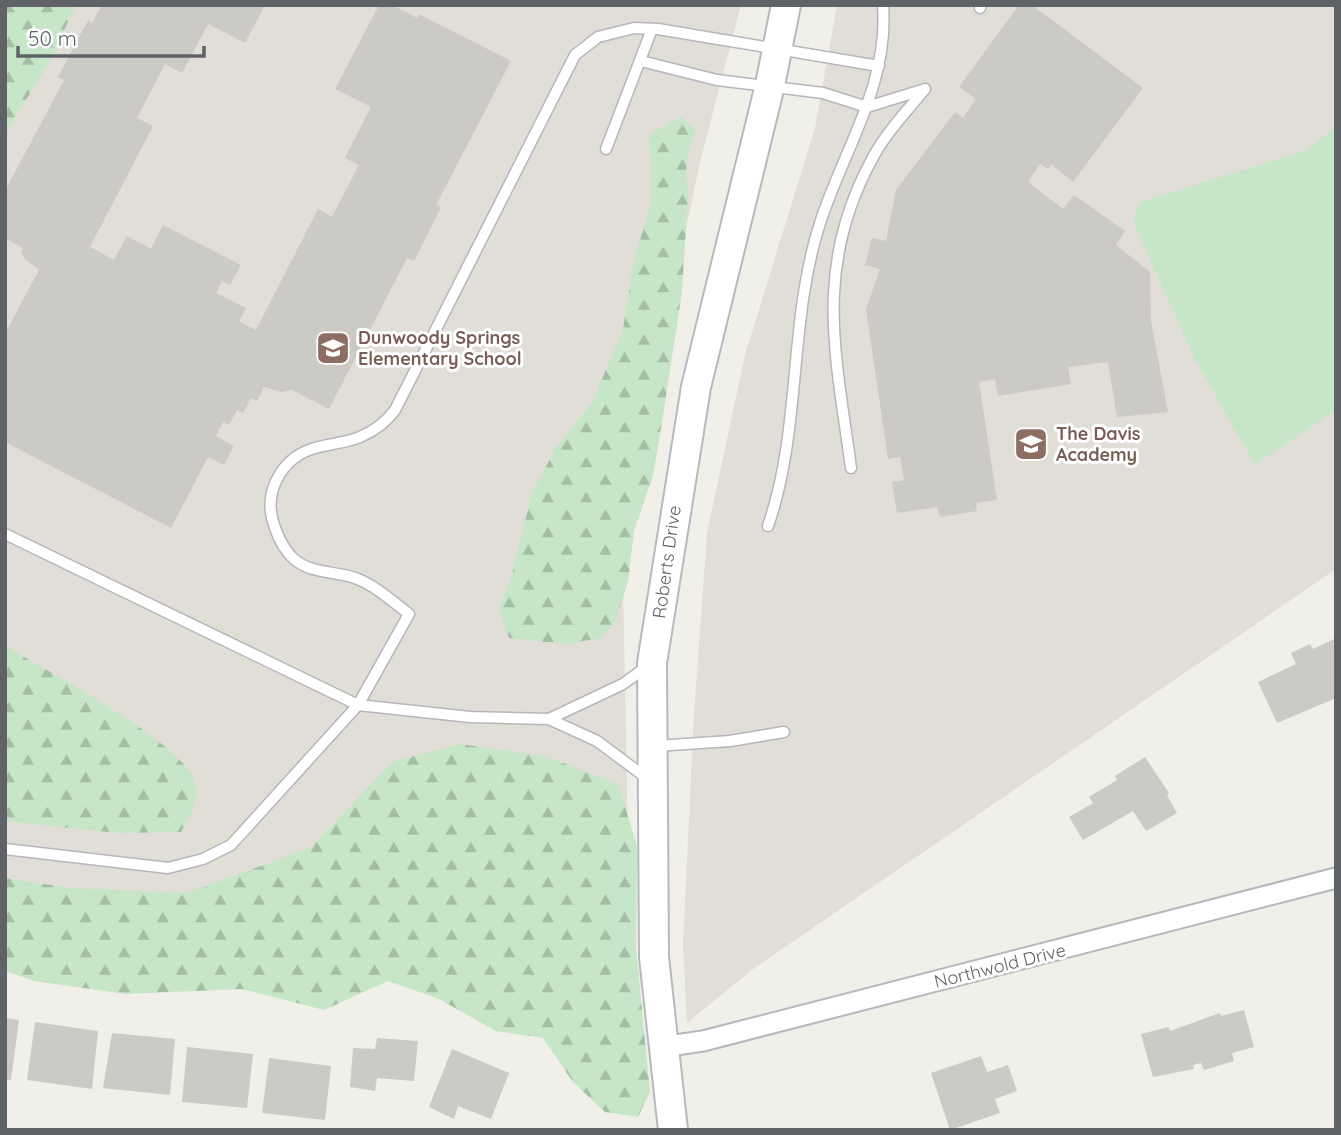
<svg xmlns="http://www.w3.org/2000/svg" width="1341" height="1135" font-family="Quicksand,sans-serif">
<style>
.education{fill:#e0ded6}
.forest{fill:url(#forest-firs)}
.pitch{fill:#c6e6c7}
.building{fill:#cccac4}
.lines{fill:none;stroke-linecap:round;stroke-linejoin:round}
.lane-casing{stroke:#b5b7bb;stroke-width:13}
.street-casing{stroke:#b5b7bb;stroke-width:23}
.secondary-casing{stroke:#b6b9be;stroke-width:32}
.lane{stroke:#fff;stroke-width:10}
.street{stroke:#fff;stroke-width:19}
.secondary{stroke:#fff;stroke-width:28}
.labels{text-anchor:middle;stroke-width:6;stroke-linejoin:round;paint-order:stroke}
.education-label{font-size:18px;font-weight:bold;fill:#785e54;stroke:#fff;text-anchor:start}
.street-label{font-size:18px;fill:#5f6267;stroke:#fff}
</style>
<defs>
<pattern id="forest-firs" width="22" height="20" patternUnits="userSpaceOnUse" patternTransform="scale(1.75)"><rect width="22" height="20" fill="#c6e6c7"/><path d="M5 1l3.5 6h-7zM16 11l3.5 6h-7z" fill="#a4bea5"/></pattern>
</defs>
<rect width="100%" height="100%" fill="#f0efe8"/>
<!-- education -->
<g class="education">
<polygon points="5,5 741,5 700,162 622,533 630,946 5,896"/>
<polygon points="837,5 1336,5 1336,569 753,969 687,1023 683,945 694,714 707,533 745,355 815,128"/>
</g>
<!-- forest -->
<g class="forest">
<polygon points="5,5 76,5 50,61 5,134"/>
<polygon points="681,117 695,129 686,164 688,197 682,292 662,422 653,476 634,531 628,582 615,622 601,638 565,644 509,638 499,607 512,575 532,493 556,448 592,403 623,329 633,265 651,202 650,134"/>
<path d="M5,646C44,669 184,743 195,782C201,800 190,817 181,832L117,833L5,821Z"/>
<polygon points="460,744 544,756 618,784 637,846 636,948 650,1092 638,1117 605,1112 573,1082 543,1038 496,1031 439,999 388,981 324,1010 242,989 126,994 34,981 5,971 5,878 70,888 188,893 312,847 392,762"/>
</g>
<!-- pitch -->
<polygon class="pitch" points="1336,127 1336,410 1255,465 1195,359 1133,221 1140,202 1305,151"/>
<!-- building -->
<g class="building">
<polygon points="102,5 265,5 245,43 208,24 182,73 165,64 137,118 153,126 90,247 114,260 127,236 151,249 163,225 241,265 230,285 222,281 216,293 246,308 239,321 256,330 318,209 332,217 359,165 345,158 371,107 335,89 379,5 392,5 417,18 419,14 511,61 436,205 441,207 414,261 407,258 329,409 292,390 281,392 264,387 257,401 251,398 243,413 237,410 229,425 223,422 216,436 234,446 224,465 208,457 171,528 5,442 5,334 39,270 25,259 21,253 23,248 5,238 5,191 64,80 58,77 88,20 92,23"/>
<polygon points="1019,5 1032,5 1143,88 1073,182 1051,164 1048,169 1040,164 1028,182 1063,209 1074,195 1125,231 1116,245 1150,272 1151,321 1168,412 1117,417 1108,362 1068,367 1071,384 998,396 995,379 979,382 997,500 976,503 977,511 940,517 937,507 897,513 892,482 904,480 900,457 888,459 866,309 880,269 865,265 872,238 886,241 896,190 955,112 963,118 976,99 959,87"/>
<polygon points="1336,638 1336,698 1277,723 1258,682 1296,664 1291,653 1310,644 1313,649"/>
<polygon points="1145,757 1169,793 1167,795 1177,813 1146,831 1133,811 1083,840 1069,817 1093,803 1089,797 1117,780 1115,776"/>
<polygon points="1244,1010 1254,1047 1232,1053 1234,1061 1204,1070 1201,1063 1193,1065 1194,1069 1153,1077 1141,1034 1169,1027 1170,1031 1220,1013 1221,1016"/>
<polygon points="5,1018 19,1020 11,1080 5,1079"/>
<polygon points="35,1022 98,1031 92,1089 27,1080"/>
<polygon points="112,1033 175,1039 170,1095 103,1088"/>
<polygon points="377,1038 418,1041 414,1081 377,1078 375,1091 350,1087 353,1048 375,1049"/>
<polygon points="187,1047 253,1054 247,1108 182,1102"/>
<polygon points="452,1049 509,1073 491,1119 458,1106 454,1119 429,1107"/>
<polygon points="981,1056 987,1072 1008,1065 1017,1091 995,1099 1000,1113 950,1130 931,1073"/>
<polygon points="269,1058 331,1066 325,1120 262,1113"/>
</g>
<g class="lines">
<!-- lane casing -->
<g class="lane-casing">
<g id="lane">
<polyline points="980,8 981,5"/>
<polyline points="641,61 717,80 823,93 867,107 922,90"/>
<polyline points="606,149 652,29"/>
<path d="M851,468C836,355 813,269 871,161C884,135 906,112 925,89"/>
<path d="M768,526C802,427 788,322 820,223C844,149 889,85 883,5"/>
<polyline points="5,534 358,705 470,717 549,719 597,741 648,779"/>
<polyline points="549,719 623,684 649,665"/>
<polyline points="656,746 730,741 784,732"/>
<path d="M5,849L168,868L203,859L231,845L358,705L409,614C392,601 375,585 355,578C335,571 311,574 294,559C282,548 276,533 272,518C265,487 285,456 315,448C331,443 348,443 362,436C376,430 386,422 395,410L575,55L598,37L634,28L658,29L879,66"/>
</g>
</g>
<!-- street casing -->
<g class="street-casing">
<polyline id="street" points="662,1047 703,1041 1336,878"/>
</g>
<!-- secondary casing -->
<g class="secondary-casing">
<polyline id="secondary" points="673,1130 654,957 652,663 696,387 770,85 786,5"/>
</g>
<!-- lane -->
<use href="#lane" class="lane"/>
<!-- street -->
<use href="#street" class="street"/>
<!-- secondary -->
<use href="#secondary" class="secondary"/>
</g>
<!-- icons -->
<defs>
<g id="school-square" transform="scale(1.75)"><rect x="-9" y="-9" width="18" height="18" rx="4" fill="#8d6e63" stroke="#fff"/><path d="M0-5L7-2L0 1L-7-2ZM-4 1L0 2.5L4 1V4Q0 6-4 4Z" fill="#fff"/></g>
</defs>
<g fill-rule="evenodd">
<use href="#school-square" x="333" y="348"/>
<use href="#school-square" x="1031" y="444"/>
</g>
<g class="labels">
<!-- education labels -->
<g class="education-label">
<text x="358" y="344">Dunwoody Springs<tspan x="358" dy="21">Elementary School</tspan></text>
<text x="1056" y="440">The Davis<tspan x="1056" dy="21">Academy</tspan></text>
</g>
<!-- street labels -->
<g class="street-label">
<text transform="translate(667 562) rotate(-82)" y="6">Roberts Drive</text>
<text transform="translate(1000 966) rotate(-14)" y="6">Northwold Drive</text>
</g>
</g>
<!-- border -->
<rect width="1341" height="1135" fill="none" stroke="#5f6267" stroke-width="14"/>
<!-- scale -->
<path d="M18 46v10h186v-10" fill="none" stroke="#5f6267" stroke-width="3.5"/>
<text x="28" y="46" font-size="21" fill="#5f6267" stroke="#ffffff" stroke-width="5" paint-order="stroke">50 m</text>
</svg>
